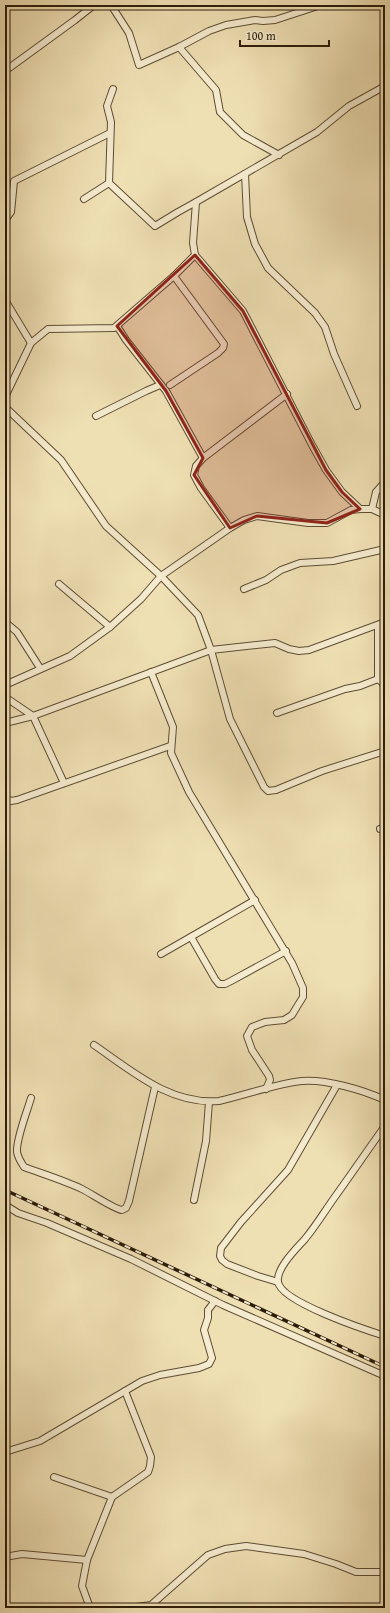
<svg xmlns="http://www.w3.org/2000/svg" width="390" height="1613" font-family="'Gentium Book Plus',serif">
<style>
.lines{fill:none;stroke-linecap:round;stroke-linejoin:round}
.minor-casing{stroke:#5d4d34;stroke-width:8}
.minor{stroke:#f5ebce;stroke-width:6}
.rail-casing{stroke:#2c1c0a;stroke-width:3.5}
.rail{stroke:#f5ebce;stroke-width:2;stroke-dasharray:6;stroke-linecap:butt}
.marked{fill:#8f2418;fill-opacity:0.2;stroke:#8f2418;stroke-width:3;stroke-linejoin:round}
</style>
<rect width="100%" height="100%" fill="#efe0b4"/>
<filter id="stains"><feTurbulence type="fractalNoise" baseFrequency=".005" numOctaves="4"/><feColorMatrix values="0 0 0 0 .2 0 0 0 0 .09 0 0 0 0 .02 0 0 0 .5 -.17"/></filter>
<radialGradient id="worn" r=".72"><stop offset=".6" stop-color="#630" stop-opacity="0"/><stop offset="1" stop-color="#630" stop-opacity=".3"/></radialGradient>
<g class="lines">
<!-- minor casing -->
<g class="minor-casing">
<g id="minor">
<polyline points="111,5 129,33 139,65 179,47 209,31 226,25 255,20 263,21 275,20 321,5"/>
<polyline points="179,47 216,90 220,112 243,135 279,155"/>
<polyline points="5,71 75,20 94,5"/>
<polyline points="245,174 247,217 255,244 268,268 315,313 325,327 334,354 357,406"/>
<polyline points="109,183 111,122 107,106 113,89"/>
<polyline points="84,199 109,183 155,226 178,212 196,202"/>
<polyline points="5,220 11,212 14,181 110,133"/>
<polyline points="195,255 243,311 312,445 326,470 342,492 360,509"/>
<polyline points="5,300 31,343"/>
<polyline points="117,326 126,340 166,391 203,458"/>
<polyline points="170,385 218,353 223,348 224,344 174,276"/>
<polyline points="287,394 203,458 196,466 194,475 201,488 230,528 244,520 257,516 308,523 327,523 351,510 360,509 372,509 385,515"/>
<polyline points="5,397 31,343 48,329 114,328 174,276 195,255 193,243 196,202 317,132 349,106 385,86"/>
<polyline points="5,407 61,460 106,526 161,576 198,615 211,650 230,719 264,787 268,791 276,790 322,771 385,751"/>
<polyline points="96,416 146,391 160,385"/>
<polyline points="372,509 376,492 385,482"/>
<polyline points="59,584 110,627"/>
<polyline points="244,589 266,580 281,570 300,563 333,561 385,549"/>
<polyline points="5,622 17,632 40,668"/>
<polyline points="378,626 378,679 385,685"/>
<polyline points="151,672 173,727 171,753 189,792 292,963 303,988 303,997 298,1005 292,1015 284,1020 265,1022 252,1027 247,1036 252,1050 269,1076 270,1080 266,1089"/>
<polyline points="5,685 70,656 110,627 141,599 161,576 230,528"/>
<polyline points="5,697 33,716 64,783"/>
<polyline points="277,713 345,689 360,686 378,679"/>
<polyline points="5,723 33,716 211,650 275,643 289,649 299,651 309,650 385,622"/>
<polyline points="5,798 11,801 17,800 170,746"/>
<polyline points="380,829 385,828"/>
<polyline points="191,937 215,979 219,984 225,984 231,981 286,951"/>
<polyline points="161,954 255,900"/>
<path d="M94,1045C132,1071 170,1105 219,1101C246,1095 274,1084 302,1081C326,1079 363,1090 385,1100"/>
<path d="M31,1098C27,1112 16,1139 17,1152C18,1158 21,1162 24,1167C43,1174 63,1180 82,1189C92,1194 114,1209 122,1210L126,1208L129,1201L155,1087"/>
<path d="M385,1126C367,1151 350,1176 332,1201C323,1214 315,1227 305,1239C297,1248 276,1268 278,1282C281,1302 366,1330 385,1336"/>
<polyline points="194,1200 206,1141 209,1102"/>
<polyline points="5,1205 18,1213 47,1223 131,1259 223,1305 385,1376"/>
<polyline points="278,1282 258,1276 227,1264 222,1260 220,1256 221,1248 241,1222 288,1170 337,1085"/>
<polyline points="5,1452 40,1441 142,1381 160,1375 199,1368 209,1364 212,1358 204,1330 208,1318 208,1310 215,1301"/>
<polyline points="54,1477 112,1497"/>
<polyline points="5,1557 22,1554 87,1560"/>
<polyline points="89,1605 82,1586 87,1560 112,1497 148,1472 150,1466 151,1457 125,1391"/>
<polyline points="129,1608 151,1605 208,1555 225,1549 246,1546 304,1554 336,1564 356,1572 385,1572"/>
</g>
</g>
<!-- minor -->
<use href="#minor" class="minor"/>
<!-- rail casing -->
<g class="rail-casing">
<polyline id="rail" points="5,1190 385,1367"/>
</g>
<!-- rail -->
<use href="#rail" class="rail"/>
</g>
<!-- marked area -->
<path class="marked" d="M195,255L243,311L326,470L342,492L360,509L327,523L257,516L230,528L194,475L203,458L166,391L117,326Z"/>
<!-- margin -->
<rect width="390" height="1613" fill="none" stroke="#efe0b4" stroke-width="20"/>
<rect x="6" y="6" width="378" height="1601" fill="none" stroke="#2c1c0a" stroke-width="2"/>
<rect x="10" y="10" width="370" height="1593" fill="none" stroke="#2c1c0a"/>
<!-- scale -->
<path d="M240 40v6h89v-6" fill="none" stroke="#2c1c0a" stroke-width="2"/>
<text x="246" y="40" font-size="12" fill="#2c1c0a" stroke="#f5ebce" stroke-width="3" paint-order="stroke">100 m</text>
<rect width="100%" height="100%" filter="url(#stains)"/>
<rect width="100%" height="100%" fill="url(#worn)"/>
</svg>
